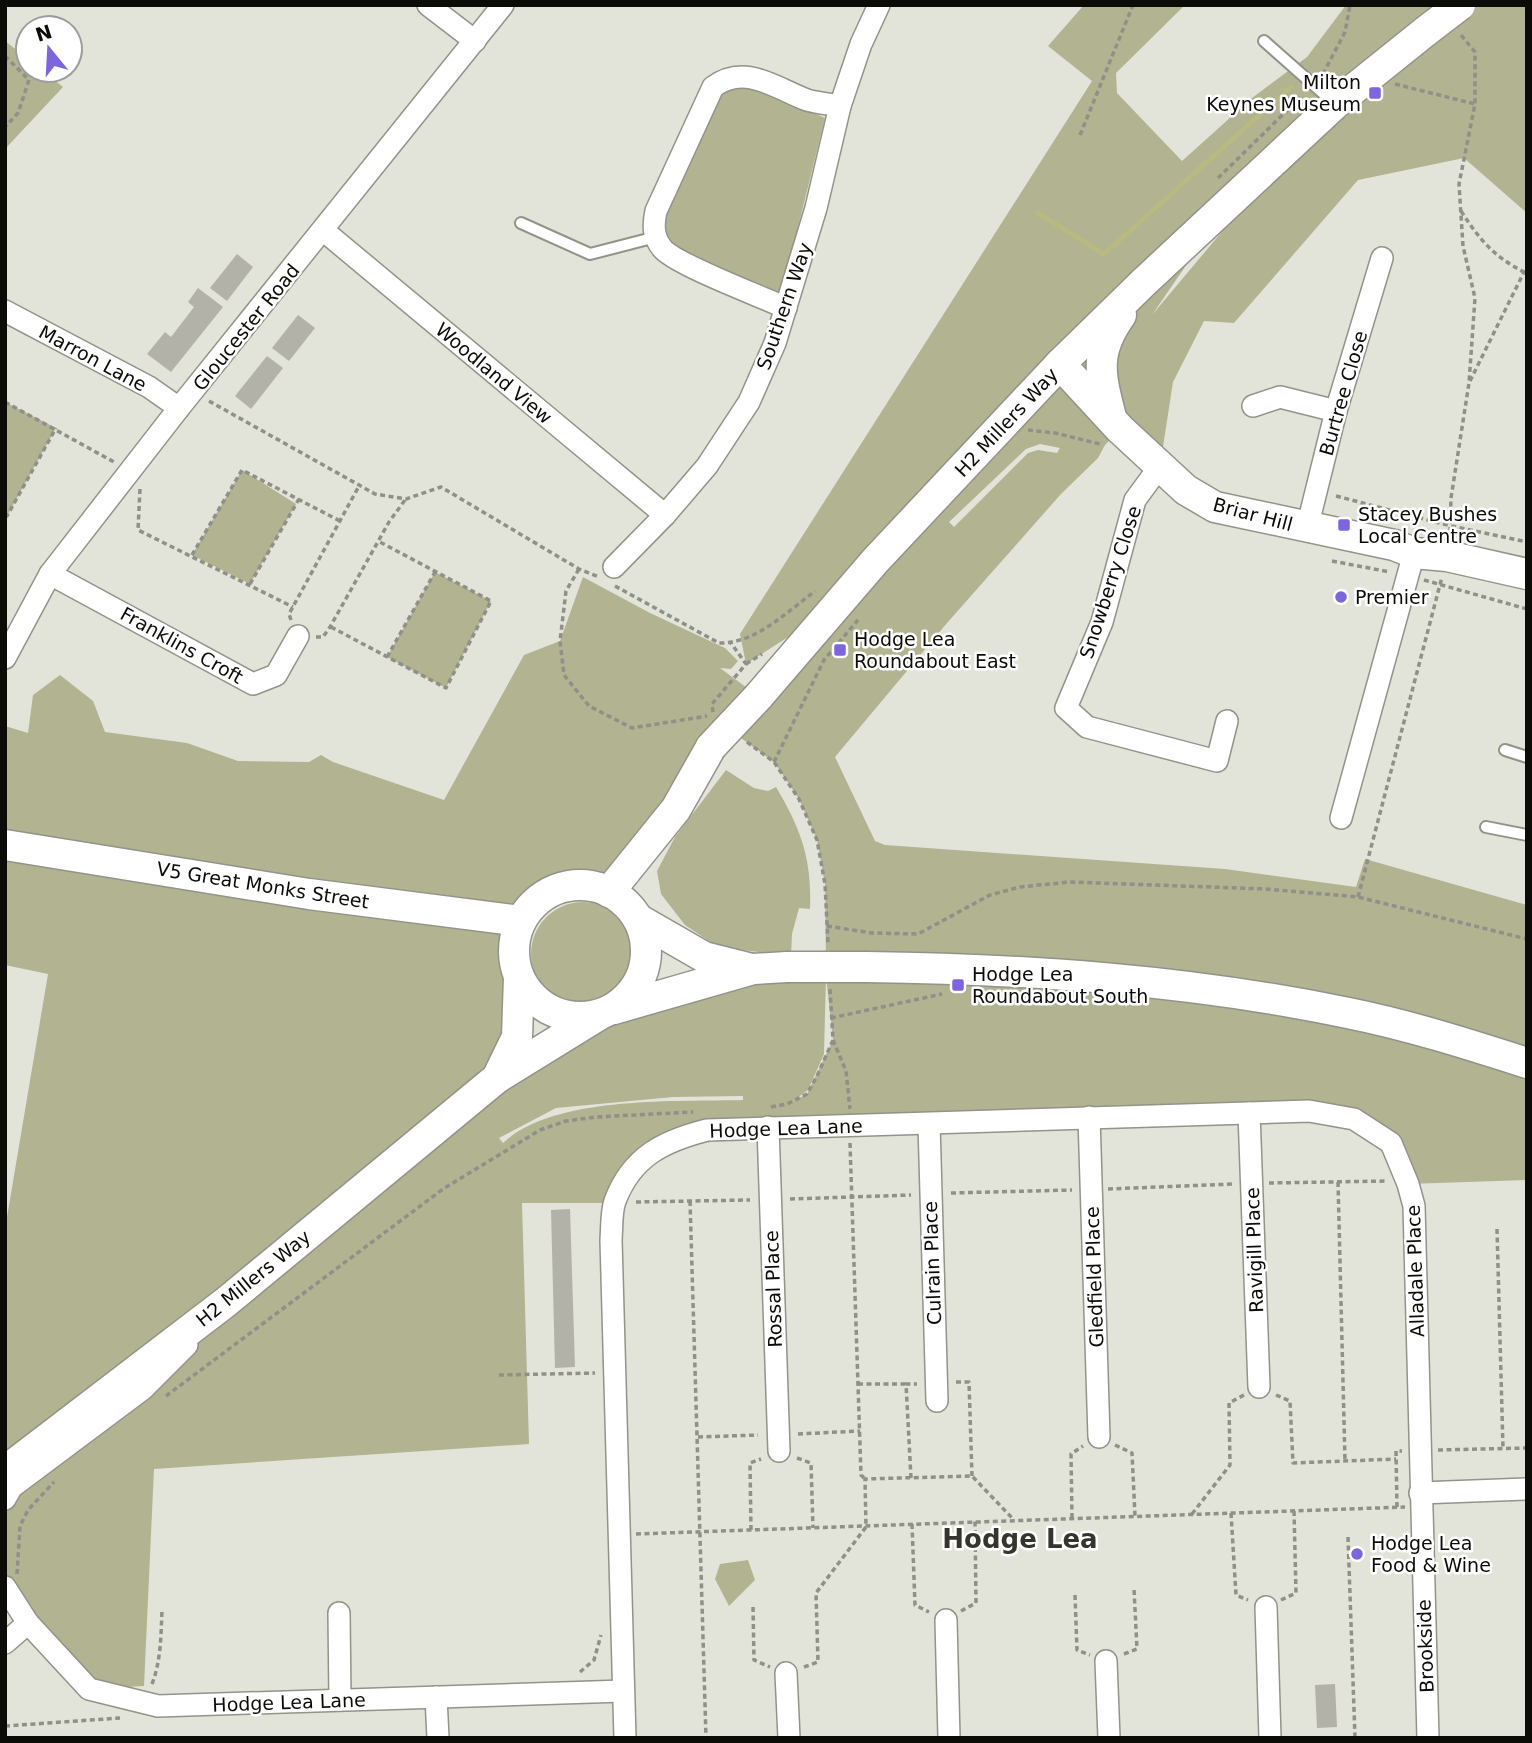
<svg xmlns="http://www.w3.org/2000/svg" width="1532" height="1743" font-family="'DejaVu Sans',sans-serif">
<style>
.green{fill:#b1b391;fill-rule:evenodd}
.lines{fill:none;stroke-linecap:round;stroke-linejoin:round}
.stream{stroke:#b8ba82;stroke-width:5}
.building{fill:#b2b2a8}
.lane-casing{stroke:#929389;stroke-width:14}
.street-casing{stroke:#929389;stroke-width:24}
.secondary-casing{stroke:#929389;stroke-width:33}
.path{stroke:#8f9087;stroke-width:3.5;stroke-dasharray:5 3.5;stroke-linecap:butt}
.lane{stroke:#fff;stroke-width:10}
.street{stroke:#fff;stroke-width:21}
.secondary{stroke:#fff;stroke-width:30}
.secondary-bridge-casing{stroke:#929389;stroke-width:33;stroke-linecap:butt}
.secondary-bridge{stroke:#fff;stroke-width:30}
.poi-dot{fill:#7f64df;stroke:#fff;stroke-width:2.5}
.labels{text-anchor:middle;stroke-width:5;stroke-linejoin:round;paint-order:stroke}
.poi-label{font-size:19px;fill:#0b0c08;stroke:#fff;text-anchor:start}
.street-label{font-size:19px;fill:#0b0c08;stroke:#fff}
.district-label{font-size:26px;font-weight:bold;fill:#35352d;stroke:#fff}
</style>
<rect width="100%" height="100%" fill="#e3e4d9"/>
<!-- green -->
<g class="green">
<path d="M1084,5H1185L1116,73L1117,93L1182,161L1252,98L1307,57L1346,5H1527V213L1464,158L1358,180L1234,323L1204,321L1173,382L1160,466L1120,429L1105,445L1098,458L1061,494L947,623L835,757L875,841L885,845L1225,869L1356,887L1365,859L1527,905V1180L1408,1184L1391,1143L1354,1119L676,1138L614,1203H522L529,1444L154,1469L144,1686L89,1689L5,1587V1229L48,974L5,965V726L28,733L33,695L60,675L93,701L105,732L187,743L238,761L309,762L321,755L333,762L444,800L524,655L560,641L583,577L650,613L725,648L738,661L731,669L720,668L758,696L809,636L788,637L746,664L740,634L1092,81L1048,46ZM1328,112L1225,228L1152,315L1189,261L1068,358ZM1040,444L1060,448L1057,453L1038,450L1028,453L954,527L949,522L1026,449ZM730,730L774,762L799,799L817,840L825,884L826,967L642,996L503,1066C508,1037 516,1008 518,980C519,967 513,956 514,943C521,893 566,878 609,892ZM826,976L833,1040L807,1094L793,1101L808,1090L824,1054ZM743,1096V1100C676,1102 554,1095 503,1143L499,1138L556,1108L673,1097Z"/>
<polygon points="5,41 28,59 28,70 42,70 63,87 5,149"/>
<polygon points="749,84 825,118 781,296 669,248 663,227 669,205 711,108 728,88"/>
<polygon points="5,402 56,428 7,516 5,515"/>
<polygon points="242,470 296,504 250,584 192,555"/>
<polygon points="435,572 491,601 446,688 387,657"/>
<path d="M726,770L754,788L768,791L776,787C801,829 812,859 810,909L799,908L792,934L791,956L718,947L685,925L661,894L657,871L675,837Z"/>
<circle cx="583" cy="954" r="52"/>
<polygon points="748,1560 755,1580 729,1606 715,1579 720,1564"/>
</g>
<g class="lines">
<!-- stream -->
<polyline class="stream" points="1038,213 1104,254 1291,87"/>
</g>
<!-- building -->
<g class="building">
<polygon points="237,254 253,267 227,301 210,288"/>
<polygon points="198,288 223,307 171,372 147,354 165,332 171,337 194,307 188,302"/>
<polygon points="298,315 315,328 289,361 272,348"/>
<polygon points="267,356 283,368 251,409 235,396"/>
<polygon points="570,1209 575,1367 555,1368 551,1210"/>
<polygon points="1335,1684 1337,1727 1317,1728 1315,1685"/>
</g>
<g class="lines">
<!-- lane casing -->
<g class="lane-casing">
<g id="lane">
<polyline points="1264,41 1333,102"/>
<polyline points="521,223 590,254 656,237"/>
<polyline points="1505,750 1527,757"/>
<polyline points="1486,827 1527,835"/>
</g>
</g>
<!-- street casing -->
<g class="street-casing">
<g id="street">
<polyline points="428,5 475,41"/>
<polyline points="324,231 665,515"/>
<path d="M786,308C763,297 674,264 662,248C653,237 653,225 656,211L713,87C745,63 775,88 807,100C817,103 829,104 840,106"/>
<polyline points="5,311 149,387 179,408"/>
<polyline points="1253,406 1280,397 1336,411"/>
<polyline points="1160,466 1135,500 1102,622 1066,708 1087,727 1217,761 1227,721"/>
<polyline points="1307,528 1336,411 1382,258"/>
<polyline points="614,567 665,515 707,466 749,402 775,343 816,208 840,106 861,44 879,5"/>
<polyline points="50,574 253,684 276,675 298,636"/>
<polyline points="5,658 50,574 179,408 503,5"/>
<polyline points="1341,818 1414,553"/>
<polyline points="1249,1113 1259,1387"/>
<polyline points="1089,1117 1099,1437"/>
<polyline points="929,1124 937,1401"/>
<polyline points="768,1127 779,1451"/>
<polyline points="1420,1493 1527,1489"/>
<polyline points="5,1499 12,1487 143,1389 187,1345"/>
<polyline points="5,1587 28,1623 89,1689 158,1706 623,1691"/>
<polyline points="1266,1607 1270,1738"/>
<polyline points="339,1613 340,1700"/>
<polyline points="946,1620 949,1738"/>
<polyline points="5,1643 28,1623"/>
<polyline points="1106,1661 1109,1738"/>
<polyline points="786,1673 789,1738"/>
<polyline points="436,1697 438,1738"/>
<path d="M625,1738L611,1240C612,1228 611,1212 615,1201C632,1156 664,1141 707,1130L1309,1111L1354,1119L1391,1143L1408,1184L1414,1206L1428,1738"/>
</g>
</g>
<!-- secondary casing -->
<g class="secondary-casing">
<g id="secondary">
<polyline points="1060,364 1120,429 1160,466 1186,490 1215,507 1394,545 1414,553 1447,556 1527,574"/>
<path d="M1111,417C1100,374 1094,353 1121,315"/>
<polyline points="758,697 875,561 1060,364 1143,283 1335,104 1426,31"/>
<polyline points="5,845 309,894 521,921"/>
<circle cx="580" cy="951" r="66"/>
<polyline points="609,892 676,809 711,747"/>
<polyline points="638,919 704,957 752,969"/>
<path d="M866,967C1028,969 1189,980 1348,1013C1408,1025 1468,1044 1527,1063"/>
<polyline points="614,1009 753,969 787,967"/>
<polyline points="497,1078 517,1037 519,977"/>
<polyline points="5,1471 226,1302 497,1078 599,1015"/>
</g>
</g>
<!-- path -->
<g class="path">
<polyline points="5,56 29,80 18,113 5,127"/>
<polyline points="1323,74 1345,32 1350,5"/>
<polyline points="1395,84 1475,104"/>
<polyline points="1080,135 1133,5"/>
<polyline points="1218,178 1303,95"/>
<path d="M1461,211C1480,240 1493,256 1524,272"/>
<polyline points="1470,381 1524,272 1527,272"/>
<polyline points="209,401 375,494 406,499 441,487 579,569 599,577"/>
<polyline points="5,402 114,462"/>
<polyline points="1028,430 1055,433 1100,444"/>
<polyline points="140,489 138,530 293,607"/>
<polyline points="1336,496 1451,526 1527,542"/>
<polyline points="5,515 7,516 56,428"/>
<polyline points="1450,532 1451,498 1469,383 1475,298 1463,246 1459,184 1475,104 1475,52 1461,35"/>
<polyline points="192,555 242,470 340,521"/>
<polyline points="1332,561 1390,572"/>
<polyline points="579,569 566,591 560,641 564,675 589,706 632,728 707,716"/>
<polyline points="1424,580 1527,609"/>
<polyline points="250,584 299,499"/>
<path d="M615,586L719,643C755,644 787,612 815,591"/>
<polyline points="291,620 289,614 359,486"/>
<polyline points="331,627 446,688 491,601 378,541"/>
<polyline points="316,637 323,637 330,627 389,522 405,500"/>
<polyline points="387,657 435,572"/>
<polyline points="746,664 762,654"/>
<polyline points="713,712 712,704 746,664 731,643"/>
<polyline points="747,742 774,762 799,799 817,840 825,884 828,943"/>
<polyline points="774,762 824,660 858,620"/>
<polyline points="1358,897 1442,577"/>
<polyline points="827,926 872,933 918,934 990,895 1020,887 1070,882 1266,889 1358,897 1527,939"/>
<polyline points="831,1018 942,994"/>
<polyline points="833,1040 846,1071 850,1109"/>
<polyline points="771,1107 787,1104 807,1094 817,1076 833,1040 830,989"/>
<polyline points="850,1143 861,1475 865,1479"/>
<polyline points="1338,1182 1345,1461"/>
<polyline points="1269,1183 1387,1181"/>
<polyline points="1108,1189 1233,1184"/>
<polyline points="951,1193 1072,1190"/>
<polyline points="790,1199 911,1195"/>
<polyline points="690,1201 706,1738"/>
<polyline points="636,1202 750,1200"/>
<polyline points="1497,1229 1503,1448"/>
<polyline points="499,1375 595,1373"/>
<polyline points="956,1382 969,1382 972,1476"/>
<polyline points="858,1384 906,1384"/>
<polyline points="1276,1395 1290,1401 1293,1463 1396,1459"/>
<polyline points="166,1396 443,1189 540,1130 566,1121 596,1117 693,1112"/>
<polyline points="798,1434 860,1431"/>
<polyline points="698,1437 758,1435"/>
<polyline points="1115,1445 1132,1453 1135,1516"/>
<polyline points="1438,1450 1527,1448"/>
<polyline points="797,1458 811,1463 813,1528"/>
<polyline points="911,1478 906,1384 917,1384"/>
<polyline points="1397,1507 1396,1451 1402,1451"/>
<polyline points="1231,1513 1236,1595 1248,1600"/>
<polyline points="1192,1514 1230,1465 1229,1403 1244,1395"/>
<polyline points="1072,1518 1071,1454 1083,1446"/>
<polyline points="912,1524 915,1605 929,1612"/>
<polyline points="751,1530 750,1463 761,1459"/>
<polyline points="636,1534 1405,1507"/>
<polyline points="1348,1537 1355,1738"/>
<polyline points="17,1574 20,1526 28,1510 54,1482"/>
<polyline points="1075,1595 1077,1650 1090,1655"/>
<polyline points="1281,1600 1296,1593 1294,1510"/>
<polyline points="753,1607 754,1660 770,1667"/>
<polyline points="961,1611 976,1603 975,1521"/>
<polyline points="1124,1654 1137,1649 1134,1589"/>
<polyline points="804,1667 818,1662 816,1593 866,1527 865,1479 972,1476 1014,1520"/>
<polyline points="580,1672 594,1660 601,1635"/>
<path d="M152,1684C161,1661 161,1635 162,1610"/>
<polyline points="5,1726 120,1718"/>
</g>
<!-- lane -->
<use href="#lane" class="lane"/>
<!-- street -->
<use href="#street" class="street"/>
<!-- secondary -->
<use href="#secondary" class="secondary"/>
<!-- secondary-bridge casing -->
<g class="secondary-bridge-casing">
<g id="secondary-bridge">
<polyline points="1426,31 1460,5"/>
<polyline points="711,747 758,697"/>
<polyline points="787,967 866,967"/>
</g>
</g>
<!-- secondary-bridge -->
<use href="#secondary-bridge" class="secondary-bridge"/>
</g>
<!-- markers -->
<g class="poi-dot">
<rect x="1368" y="86" width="14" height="14" rx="3.5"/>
<rect x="1337" y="518" width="14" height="14" rx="3.5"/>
<circle cx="1341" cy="597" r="7"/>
<rect x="833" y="643" width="14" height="14" rx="3.5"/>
<rect x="951" y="978" width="14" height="14" rx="3.5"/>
<circle cx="1357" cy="1554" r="7"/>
</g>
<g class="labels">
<!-- poi labels -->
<g class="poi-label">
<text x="1361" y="89" text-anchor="end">Milton<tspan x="1361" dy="22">Keynes Museum</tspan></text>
<text x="1358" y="521">Stacey Bushes<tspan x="1358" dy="22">Local Centre</tspan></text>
<text x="1355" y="604">Premier</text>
<text x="854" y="646">Hodge Lea<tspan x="854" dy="22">Roundabout East</tspan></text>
<text x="972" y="981">Hodge Lea<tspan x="972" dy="22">Roundabout South</tspan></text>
<text x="1371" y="1550">Hodge Lea<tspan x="1371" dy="22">Food &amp; Wine</tspan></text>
</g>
<!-- street labels -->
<g class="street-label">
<text transform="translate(784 306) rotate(-71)" y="7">Southern Way</text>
<text transform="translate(246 327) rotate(-51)" y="7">Gloucester Road</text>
<text transform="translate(93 358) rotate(28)" y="7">Marron Lane</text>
<text transform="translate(494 373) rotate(40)" y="7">Woodland View</text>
<text transform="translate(1343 393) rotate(-74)" y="7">Burtree Close</text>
<text transform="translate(1006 422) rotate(-47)" y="7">H2 Millers Way</text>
<text transform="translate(1253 514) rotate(15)" y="7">Briar Hill</text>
<text transform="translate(1110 582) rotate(-72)" y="7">Snowberry Close</text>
<text transform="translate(182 645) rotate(29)" y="7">Franklins Croft</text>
<text transform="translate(263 885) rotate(9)" y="7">V5 Great Monks Street</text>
<text transform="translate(786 1128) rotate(-2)" y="7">Hodge Lea Lane</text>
<text transform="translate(1254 1250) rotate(-92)" y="7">Ravigill Place</text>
<text transform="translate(932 1263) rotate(-92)" y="7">Culrain Place</text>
<text transform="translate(1415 1271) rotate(-92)" y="7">Alladale Place</text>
<text transform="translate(1094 1277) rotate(-92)" y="7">Gledfield Place</text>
<text transform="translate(253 1278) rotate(-39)" y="7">H2 Millers Way</text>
<text transform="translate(773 1289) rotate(-92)" y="7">Rossal Place</text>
<text transform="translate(1425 1646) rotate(-92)" y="7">Brookside</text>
<text transform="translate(289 1702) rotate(-2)" y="7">Hodge Lea Lane</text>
</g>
<!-- district labels -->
<g class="district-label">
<text x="1020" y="1548">Hodge Lea</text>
</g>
</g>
<!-- border -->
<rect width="1532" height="1743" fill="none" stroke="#0b0c08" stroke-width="14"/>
<!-- north arrow -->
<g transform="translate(49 49) rotate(342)"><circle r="33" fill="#ffffff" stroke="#9d9e9c" stroke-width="2"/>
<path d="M0-5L12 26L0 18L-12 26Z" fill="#7f64df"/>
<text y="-10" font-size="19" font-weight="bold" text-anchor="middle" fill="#0b0c08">N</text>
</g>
</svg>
